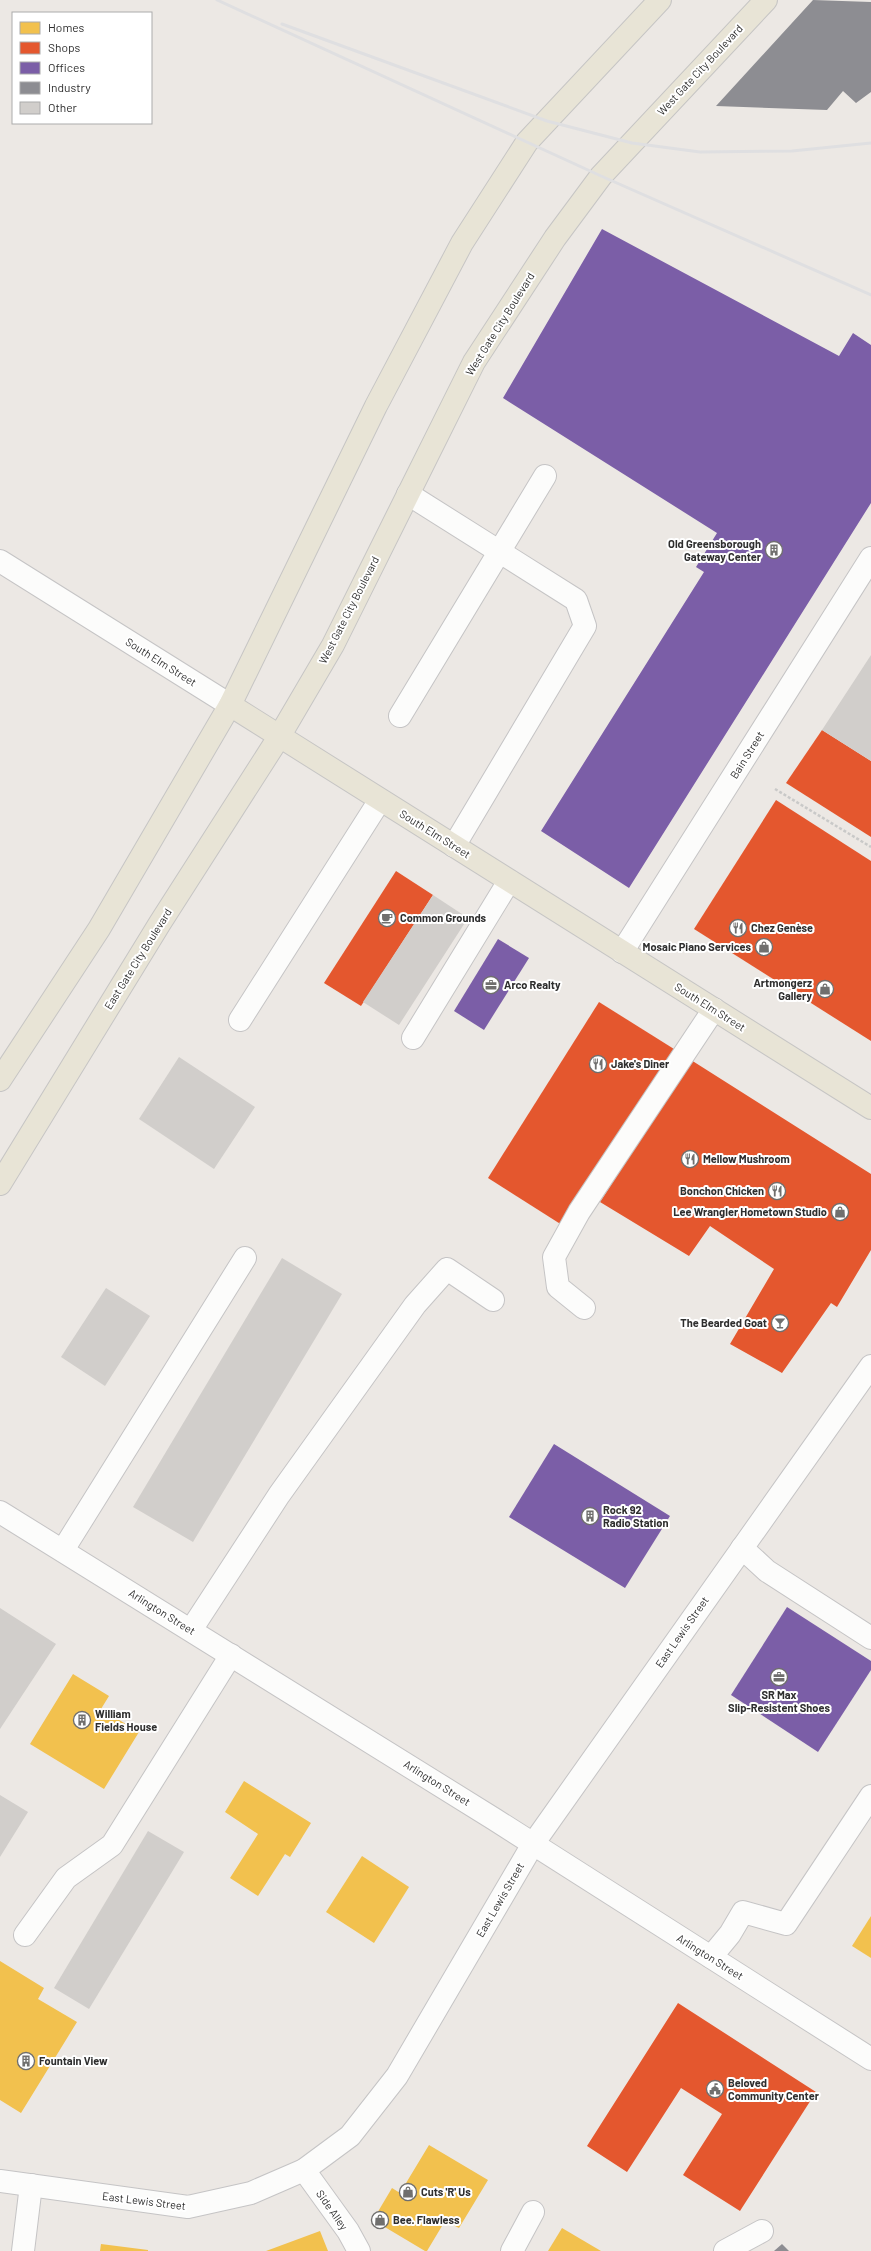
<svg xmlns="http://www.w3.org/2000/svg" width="871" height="2251" font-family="Barlow,sans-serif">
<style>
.homes{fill:#f2c14e}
.shops{fill:#e4572e}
.offices{fill:#7b5ea7}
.industry{fill:#8d8d92}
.building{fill:#d1cecb}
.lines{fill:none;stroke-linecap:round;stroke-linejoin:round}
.minor-casing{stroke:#c5c4c5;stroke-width:24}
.major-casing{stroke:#c6c5c4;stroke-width:24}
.path{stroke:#c9c9c8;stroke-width:2.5;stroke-dasharray:3 2;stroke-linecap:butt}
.minor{stroke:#fcfcfb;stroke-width:22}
.major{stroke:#e8e4d6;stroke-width:22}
.rail{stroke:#dfdfe1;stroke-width:3}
.labels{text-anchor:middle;stroke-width:4;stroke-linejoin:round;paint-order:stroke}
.street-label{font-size:11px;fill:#2e2e2e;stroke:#fff}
.poi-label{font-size:11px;font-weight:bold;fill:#2e2e2e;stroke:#fff;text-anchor:start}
</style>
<rect width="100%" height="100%" fill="#ece8e4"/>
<!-- homes -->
<g class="homes">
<polygon points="73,1674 109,1696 101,1709 139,1732 104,1789 30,1744"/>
<polygon points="244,1781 311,1823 290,1857 285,1854 258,1896 230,1878 258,1834 225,1812"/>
<polygon points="362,1856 409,1887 374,1943 326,1912"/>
<polygon points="871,1916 871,1958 852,1946"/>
<polygon points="0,1961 44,1988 38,1999 77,2022 21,2113 0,2100"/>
<polygon points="429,2145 488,2180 459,2228 445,2221 427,2251 425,2251 373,2220 392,2188 400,2193"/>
<polygon points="562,2228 601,2251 548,2251"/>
<polygon points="320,2231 328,2251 266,2251"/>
<polygon points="101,2244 148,2250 148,2251 100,2251"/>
</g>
<!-- shops -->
<g class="shops">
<polygon points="822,730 871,761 871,837 786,783"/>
<polygon points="776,800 871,861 871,1041 694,929"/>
<polygon points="396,871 433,895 361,1006 324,983"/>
<polygon points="599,1002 674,1049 562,1225 488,1178"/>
<polygon points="691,1060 871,1174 871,1250 837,1307 831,1303 782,1373 730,1344 774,1269 710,1226 689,1256 600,1202"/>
<polygon points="678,2003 816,2092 740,2211 683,2175 722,2114 681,2088 627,2172 587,2146"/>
</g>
<!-- offices -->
<g class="offices">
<polygon points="602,229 839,356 853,333 871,345 871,503 629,888 541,831 704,572 696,567 717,533 503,398"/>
<polygon points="498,939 529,958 484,1030 454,1011"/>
<polygon points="554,1444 670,1516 625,1588 509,1517"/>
<polygon points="787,1607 871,1661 871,1670 818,1752 731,1695"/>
</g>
<!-- industry -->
<g class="industry">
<polygon points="813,0 871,2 871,92 856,103 843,91 827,110 716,106"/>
<polygon points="782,2244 789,2251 774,2251"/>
</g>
<!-- building -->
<g class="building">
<polygon points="871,655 871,761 822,730"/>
<polygon points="433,895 468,918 399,1025 363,1002"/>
<polygon points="179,1057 255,1107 214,1169 139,1119"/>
<polygon points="282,1258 342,1294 193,1542 133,1507"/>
<polygon points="106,1288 150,1316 105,1386 61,1357"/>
<polygon points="0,1608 56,1644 0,1729"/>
<polygon points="0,1795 28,1812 0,1857"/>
<polygon points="148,1831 184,1852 89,2009 54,1988"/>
</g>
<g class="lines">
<!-- minor casing -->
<g class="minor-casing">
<g id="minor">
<polyline points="408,494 576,600 585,626 454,846"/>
<polyline points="0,561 230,705"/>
<polyline points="400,716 545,476"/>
<polyline points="622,952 871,558"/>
<polyline points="240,1020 380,800"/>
<polyline points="413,1038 509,881"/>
<polyline points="584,1308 558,1287 554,1257 579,1212 714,1009"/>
<polyline points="0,1512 494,1819 871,2059"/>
<polyline points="742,1548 767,1571 871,1638"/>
<polyline points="63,1550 245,1258"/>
<polyline points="191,1630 279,1495 415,1305 447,1269 493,1300"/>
<polyline points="25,1935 66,1878 112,1845 231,1655"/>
<polyline points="711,1957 730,1934 743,1912 786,1924 871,1796"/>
<polyline points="304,2170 348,2231 359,2251"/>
<polyline points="0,2181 188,2207 251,2193 304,2170 350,2136 397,2076 533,1844 871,1366"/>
<polyline points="23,2251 31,2185"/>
<polyline points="512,2251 533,2212"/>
<polyline points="725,2251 762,2231"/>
</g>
</g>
<!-- major casing -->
<g class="major-casing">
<g id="major">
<polyline points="230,705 871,1108"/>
<polyline points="0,1080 99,929 230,705 376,406 462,243 527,142 660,0"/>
<polyline points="0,1184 160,923 279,737 333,645 474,362 555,238 601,176 766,0"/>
</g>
</g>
<!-- path -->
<polyline class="path" points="775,789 871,847"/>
<!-- minor -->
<use href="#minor" class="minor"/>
<!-- major -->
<use href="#major" class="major"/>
<!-- rail -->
<g class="rail">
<polyline points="217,0 601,176 871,295"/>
<polyline points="282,24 547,121 632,143 700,152 792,151 871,143"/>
</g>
</g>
<!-- icons -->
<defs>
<g id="building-ring" transform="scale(0.9)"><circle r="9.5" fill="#fff" stroke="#706f6e" stroke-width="1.5"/><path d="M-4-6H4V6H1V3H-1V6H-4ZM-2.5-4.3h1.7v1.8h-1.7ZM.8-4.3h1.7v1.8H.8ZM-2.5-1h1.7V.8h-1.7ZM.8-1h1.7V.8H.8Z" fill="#706f6e"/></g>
<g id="cafe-ring" transform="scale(0.9)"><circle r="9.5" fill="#fff" stroke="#706f6e" stroke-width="1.5"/><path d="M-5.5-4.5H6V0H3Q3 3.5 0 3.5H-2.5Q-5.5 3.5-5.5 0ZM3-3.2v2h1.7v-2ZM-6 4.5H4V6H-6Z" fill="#706f6e"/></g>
<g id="restaurant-ring" transform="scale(0.9)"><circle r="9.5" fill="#fff" stroke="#706f6e" stroke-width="1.5"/><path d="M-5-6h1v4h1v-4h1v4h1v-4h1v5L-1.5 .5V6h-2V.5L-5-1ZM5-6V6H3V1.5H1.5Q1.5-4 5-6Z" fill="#706f6e"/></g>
<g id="shop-ring" transform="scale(0.9)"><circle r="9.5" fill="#fff" stroke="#706f6e" stroke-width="1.5"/><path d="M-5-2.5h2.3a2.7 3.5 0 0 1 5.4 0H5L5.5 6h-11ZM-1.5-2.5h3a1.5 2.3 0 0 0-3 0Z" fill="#706f6e"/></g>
<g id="office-ring" transform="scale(0.9)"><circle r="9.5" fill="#fff" stroke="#706f6e" stroke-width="1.5"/><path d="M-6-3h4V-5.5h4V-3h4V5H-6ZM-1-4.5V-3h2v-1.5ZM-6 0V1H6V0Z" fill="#706f6e"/></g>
<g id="bar-ring" transform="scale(0.9)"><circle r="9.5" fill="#fff" stroke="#706f6e" stroke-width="1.5"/><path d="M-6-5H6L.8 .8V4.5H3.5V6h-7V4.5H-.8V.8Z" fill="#706f6e"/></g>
<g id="civic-ring" transform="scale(0.9)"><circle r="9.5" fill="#fff" stroke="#706f6e" stroke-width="1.5"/><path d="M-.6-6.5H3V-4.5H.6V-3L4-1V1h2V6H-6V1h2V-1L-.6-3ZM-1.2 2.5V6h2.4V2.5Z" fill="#706f6e"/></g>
</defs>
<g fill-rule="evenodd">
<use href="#building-ring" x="774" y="550"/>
<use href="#cafe-ring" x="387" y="918"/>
<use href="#restaurant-ring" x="738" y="928"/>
<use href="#shop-ring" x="764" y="947"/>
<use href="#office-ring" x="491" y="985"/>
<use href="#shop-ring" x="825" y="989"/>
<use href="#restaurant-ring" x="598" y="1064"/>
<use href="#restaurant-ring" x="690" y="1159"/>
<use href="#restaurant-ring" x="777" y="1191"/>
<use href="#shop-ring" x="840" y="1212"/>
<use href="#bar-ring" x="780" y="1323"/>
<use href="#building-ring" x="590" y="1516"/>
<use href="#office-ring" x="779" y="1677"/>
<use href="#building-ring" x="82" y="1720"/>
<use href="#building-ring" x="26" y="2061"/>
<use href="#civic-ring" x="715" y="2089"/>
<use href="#shop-ring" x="408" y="2192"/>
<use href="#shop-ring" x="380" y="2220"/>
</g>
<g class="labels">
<!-- street labels -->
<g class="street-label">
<text transform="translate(700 70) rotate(-47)" y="4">West Gate City Boulevard</text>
<text transform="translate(500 324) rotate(-58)" y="4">West Gate City Boulevard</text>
<text transform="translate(349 610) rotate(-63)" y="4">West Gate City Boulevard</text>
<text transform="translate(161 662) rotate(32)" y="4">South Elm Street</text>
<text transform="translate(747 755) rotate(-58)" y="4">Bain Street</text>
<text transform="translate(435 834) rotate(32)" y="4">South Elm Street</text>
<text transform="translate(138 959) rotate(-58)" y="4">East Gate City Boulevard</text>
<text transform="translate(710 1007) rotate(32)" y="4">South Elm Street</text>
<text transform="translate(162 1612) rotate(32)" y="4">Arlington Street</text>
<text transform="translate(682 1632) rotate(-55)" y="4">East Lewis Street</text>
<text transform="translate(437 1783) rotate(32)" y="4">Arlington Street</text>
<text transform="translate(500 1900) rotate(-60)" y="4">East Lewis Street</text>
<text transform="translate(710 1957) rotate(32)" y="4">Arlington Street</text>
<text transform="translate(144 2201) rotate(7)" y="4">East Lewis Street</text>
<text transform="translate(332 2210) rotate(55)" y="4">Side Alley</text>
</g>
<!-- poi labels -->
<g class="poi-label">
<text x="761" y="548" text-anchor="end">Old Greensborough<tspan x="761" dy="13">Gateway Center</tspan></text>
<text x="400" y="922">Common Grounds</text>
<text x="751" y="932">Chez Genèse</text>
<text x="751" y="951" text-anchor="end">Mosaic Piano Services</text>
<text x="812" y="987" text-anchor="end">Artmongerz<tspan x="812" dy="13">Gallery</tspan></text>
<text x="504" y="989">Arco Realty</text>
<text x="611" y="1068">Jake's Diner</text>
<text x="703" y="1163">Mellow Mushroom</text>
<text x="764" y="1195" text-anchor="end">Bonchon Chicken</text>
<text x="827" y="1216" text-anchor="end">Lee Wrangler Hometown Studio</text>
<text x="767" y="1327" text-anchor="end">The Bearded Goat</text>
<text x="603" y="1514">Rock 92<tspan x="603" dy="13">Radio Station</tspan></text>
<text x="779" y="1699" text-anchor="middle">SR Max<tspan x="779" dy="13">Slip-Resistent Shoes</tspan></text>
<text x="95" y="1718">William<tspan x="95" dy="13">Fields House</tspan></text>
<text x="39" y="2065">Fountain View</text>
<text x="728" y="2087">Beloved<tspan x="728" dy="13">Community Center</tspan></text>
<text x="421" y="2196">Cuts 'R' Us</text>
<text x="393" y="2224">Bee. Flawless</text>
</g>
</g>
<!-- legend -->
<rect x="12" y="12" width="140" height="112" fill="#ffffff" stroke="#ababab"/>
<rect x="20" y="22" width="20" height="12" fill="#f2c14e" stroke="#ababab"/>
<text x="48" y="32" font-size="12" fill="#2e2e2e">Homes</text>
<rect x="20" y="42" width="20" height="12" fill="#e4572e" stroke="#ababab"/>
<text x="48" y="52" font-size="12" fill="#2e2e2e">Shops</text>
<rect x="20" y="62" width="20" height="12" fill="#7b5ea7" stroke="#ababab"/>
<text x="48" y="72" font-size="12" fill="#2e2e2e">Offices</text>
<rect x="20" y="82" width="20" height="12" fill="#8d8d92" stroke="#ababab"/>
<text x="48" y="92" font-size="12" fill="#2e2e2e">Industry</text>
<rect x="20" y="102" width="20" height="12" fill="#d1cecb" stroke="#ababab"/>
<text x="48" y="112" font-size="12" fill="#2e2e2e">Other</text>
</svg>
